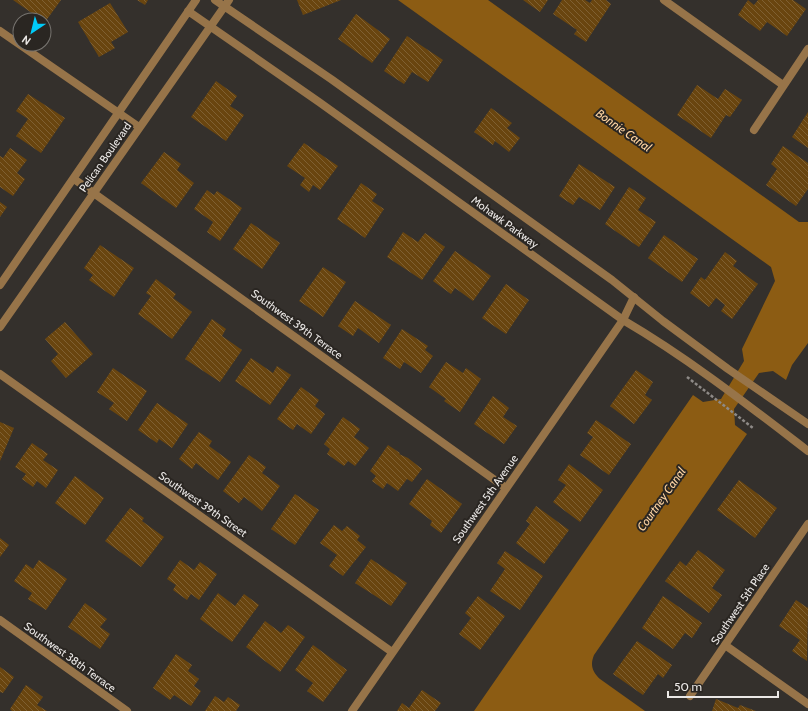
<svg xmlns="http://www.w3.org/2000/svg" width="808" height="711" viewBox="0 0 808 711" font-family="Cabin,sans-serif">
  <defs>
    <pattern id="building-back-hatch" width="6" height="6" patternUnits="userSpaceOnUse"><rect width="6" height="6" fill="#69450f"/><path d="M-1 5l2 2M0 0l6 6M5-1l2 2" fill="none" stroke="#7f6032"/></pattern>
  </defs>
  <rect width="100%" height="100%" fill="#34302c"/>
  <path fill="#8c5c13" d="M398 0H488L799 222H808V343L792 365 786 380 773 371 759 373 734 409 735 425 747 434 594 655C590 665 592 671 600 679L645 711H474L693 395 703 402 721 399 744 361 742 349 775 281 771 267Z"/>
  <path fill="url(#building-back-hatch)" d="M13 0H61L45 22 44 20H42Z
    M137 0H148L145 5Z
    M297 0H341L303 15Z
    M523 0H548L540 12Z
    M562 0H585L590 3 592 0H606L611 4 586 42 574 34 577 30 553 14Z
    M748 0 754 5 758 0H793L806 9 787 36 767 22 760 31 738 15Z
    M110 3 128 32 111 42 115 48 99 57 78 22Z
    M356 14 390 39 372 63 338 39Z
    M407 36 443 60 428 82 412 72 404 84 384 71Z
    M216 81 237 96 230 106 244 115 226 141 191 117Z
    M697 85 718 99 725 89 742 100 730 117 726 115 711 138 677 115Z
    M28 94 65 118 41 153 16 136 28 119 16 111Z
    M491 108 512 123 507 128 520 138 509 152 495 141 493 145 474 132Z
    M808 112V148L792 137Z
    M304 143 338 166 320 190 313 185 309 192 300 185 305 178 287 166Z
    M783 146 808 163V189L796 206 766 185 777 169 771 164Z
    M10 148 27 160 17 173 25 179 13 196 0 187V156L3 158Z
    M164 152 181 164 177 170 194 183 176 208 141 183Z
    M579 164 615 187 600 210 579 197 573 205 559 196Z
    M361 183 377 194 372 201 384 209 365 238 337 219Z
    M629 187 646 198 638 210 656 222 639 247 605 224Z
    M207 190 214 195 217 191 242 208 220 241 207 232 213 222 194 209Z
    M0 202 7 207 0 217Z
    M251 223 280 243 262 269 233 249Z
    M403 232 418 242 425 233 445 247 422 280 387 257Z
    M664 235 698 259 682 282 648 258Z
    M100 245 134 268 114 297 89 280 93 275 84 268Z
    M455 251 491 276 473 301 455 288 451 294 433 281Z
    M725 252 737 261 733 266 758 284 732 319 721 311 725 305 716 298 709 307 690 293 701 277 705 280Z
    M323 267 346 282 323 317 299 301Z
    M156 279 176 294 173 298 192 312 172 339 138 314 151 296 146 293Z
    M506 284 529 300 506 334 482 318Z
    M355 301 391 325 379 343 358 328 353 336 338 326Z
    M212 319 226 329 222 336 242 350 220 382 185 359Z
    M65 322 93 354 66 378 51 361 58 354 45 339Z
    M402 329 428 346 425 350 433 356 421 373 404 362 400 369 383 358Z
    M251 358 273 373 277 366 291 375 270 405 235 381Z
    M446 362 463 373 466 368 481 379 460 412 444 401 446 399 429 387Z
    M113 368 147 391 127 421 109 409 114 403 97 392Z
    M636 370 653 382 645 395 652 400 634 424 610 406Z
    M301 387 319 400 315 406 325 414 311 434 297 424 293 430 277 419Z
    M493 396 509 408 503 417 517 426 504 444 474 424Z
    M157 403 188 424 172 448 159 439 157 443 138 430Z
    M343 417 360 429 354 437 369 448 355 466 348 461 344 466 327 454 330 449 324 444Z
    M596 420 631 444 609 475 580 455 593 437 587 433Z
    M0 422 14 428 0 461Z
    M199 432 212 441 209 446 231 462 218 480 196 463 192 469 179 459Z
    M32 443 48 454 43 460 58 470 46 488 37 481 33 487 22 479 26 474 15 467Z
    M388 445 400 453 399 454 408 458 422 469 412 482 407 479 398 491 387 483 383 489 372 481 376 476 370 471Z
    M249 455 266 467 262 473 280 486 262 511 244 497 239 503 223 491Z
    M569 464 603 490 580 522 553 502 566 485 558 480Z
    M75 476 104 498 85 525 55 503Z
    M427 479 462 504 441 533 430 525 432 521 409 504Z
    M739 480 777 508 755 538 717 510Z
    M295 494 319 510 295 545 271 529Z
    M536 506 569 530 544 564 516 543 530 524 526 521Z
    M130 508 144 518 142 521 164 537 141 567 105 541Z
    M334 525 342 531 347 526 360 536 357 540 366 547 343 576 329 566 337 555 320 543Z
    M0 538 9 545 0 557Z
    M698 550 725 570 712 588 722 595 709 613 665 581 680 561 686 566Z
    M505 551 543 576 520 610 490 591 505 569 497 563Z
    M371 559 407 583 391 606 355 583Z
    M39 560 67 579 46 610 28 599 32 593 14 581 26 564 33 569Z
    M180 560 194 570 200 562 217 574 199 600 191 594 187 600 173 590 176 585 167 579Z
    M218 593 235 606 244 594 259 605 232 642 200 619Z
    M478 596 505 616 480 650 459 634 471 618 465 613Z
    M663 596 702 623 692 638 685 633 673 649 642 628Z
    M796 600 808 608 807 661 792 651 800 640 779 626Z
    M85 603 107 619 100 627 110 634 100 649 68 627Z
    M265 621 281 633 288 625 305 637 280 672 246 647Z
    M637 641 672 665 663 678 658 674 643 695 613 674Z
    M313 645 347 670 323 702 307 691 313 683 295 670Z
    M176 654 192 665 188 671 199 679 194 686 201 691 191 706 174 695 170 700 153 688Z
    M0 667 14 677 3 693 0 692Z
    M26 685 43 697 37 705 47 711H12L10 709Z
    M422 690 441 703 435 711H397L402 703 409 708Z
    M215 696 224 702 228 697 240 705 236 711H205Z
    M716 699 738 708 740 705 756 711H712Z"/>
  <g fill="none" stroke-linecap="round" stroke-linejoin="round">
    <path stroke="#8e8a87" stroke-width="2.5" stroke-dasharray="3 2" stroke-linecap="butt" d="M687 377 753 428"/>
    <path stroke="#977449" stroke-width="8" d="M664 0 783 85
      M0 31 139 127
      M754 130 808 49
      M74 179 506 488
      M0 374 392 652
      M0 620 127 711
      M725 645 808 704
      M690 696 808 524
      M352 711 623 320 634 297"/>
    <path stroke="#977449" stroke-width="8" d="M215 0 331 79 612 280 663 321 728 369 808 424
      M188 11 319 102 623 320C688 358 748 405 808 451
      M0 285 196 0
      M0 327 229 0"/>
  </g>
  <g text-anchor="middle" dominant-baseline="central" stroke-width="4" stroke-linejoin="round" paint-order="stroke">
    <g font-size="11" fill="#ebe8e6" stroke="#2a2622">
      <text transform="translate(105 157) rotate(-55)">Pelican Boulevard</text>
      <text transform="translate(505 222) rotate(36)">Mohawk Parkway</text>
      <text transform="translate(297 324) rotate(36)">Southwest 39th Terrace</text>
      <text transform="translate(485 499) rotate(-55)">Southwest 5th Avenue</text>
      <text transform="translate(203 504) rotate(35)">Southwest 39th Street</text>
      <text transform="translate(740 604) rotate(-56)">Southwest 5th Place</text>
      <text transform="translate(70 657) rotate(36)">Southwest 38th Terrace</text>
    </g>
    <g font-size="12" font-style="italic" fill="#fed4a2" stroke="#2a2622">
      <text transform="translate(624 130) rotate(35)">Bonnie Canal</text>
      <text transform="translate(661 499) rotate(-55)">Courtney Canal</text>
    </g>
  </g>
  <g transform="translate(32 32) rotate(215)"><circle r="19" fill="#2a2622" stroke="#777470"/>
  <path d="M0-3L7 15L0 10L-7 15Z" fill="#00cbf8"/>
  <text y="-6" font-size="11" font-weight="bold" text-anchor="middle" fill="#ebe8e6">N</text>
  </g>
  <path d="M668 691v6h110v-6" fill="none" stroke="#ebe8e6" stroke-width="2"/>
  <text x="674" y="691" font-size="12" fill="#ebe8e6" stroke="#2a2622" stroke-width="3" paint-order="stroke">50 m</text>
</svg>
